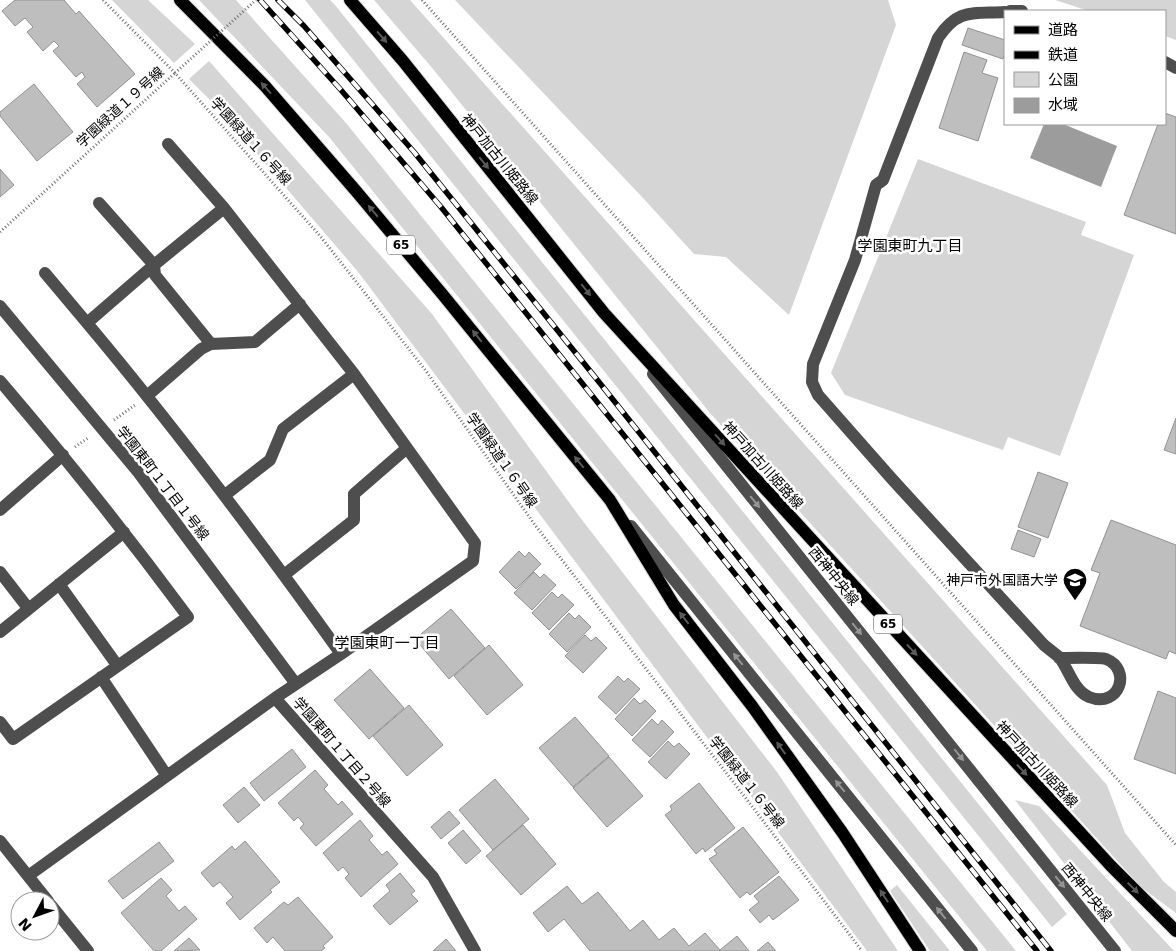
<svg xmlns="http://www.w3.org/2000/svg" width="1176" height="951" viewBox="0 0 1176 951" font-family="'DejaVu Sans','Noto Sans JP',sans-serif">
  <rect width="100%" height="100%" fill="#fff"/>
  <path fill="#d5d5d5" d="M112 0H148L195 44 174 63Z
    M199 0H236L346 123 1016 951H987L329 137Z
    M305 0H330L335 5 1067 914 1052 927Z
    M374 0H410L1107 785 1125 833 1164 882 1176 892V913L1141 887 710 413 433 69Z
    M455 0H888L896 25 789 315 726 257 694 254 643 198Z
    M1055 0H1176V40L1165 36V11H1089Z
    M209 61 432 314 579 516 777 772 898 951H867L359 273 216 106 189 79Z
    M918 159 1086 222 1081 235 1134 255 1060 456 1008 437 1003 450 845 395 831 373Z
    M1015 800 1039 806 1174 951H1132Z
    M897 885 950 951H930L890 891Z"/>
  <path fill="#9c9c9c" d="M1044 124H1063L1117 146 1101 187 1030 158Z"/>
  <path fill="#bebebe" stroke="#929292" d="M15 0H64L76 14 79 11 135 74 97 107 77 84 85 77 82 72 76 77 53 51 59 46 54 41 43 51 27 32 33 27 25 18 15 26 2 11Z
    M968 28 1005 40V53L1003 59 962 45Z
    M964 52 987 60 982 73 998 78 978 141 939 128Z
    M34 84 73 132 37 161 0 116V112Z
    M1165 113 1176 117V234L1124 215 1158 124H1165Z
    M0 169 14 185 0 197Z
    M1176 418V454L1164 450Z
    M1038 472 1068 483 1048 538 1018 527Z
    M1111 520 1176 545V654L1169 651 1166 659 1080 626 1100 573 1091 570Z
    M1018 530 1041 539 1034 557 1011 549Z
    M519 551 525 557 529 552 541 564 516 589 499 572Z
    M534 572 540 578 544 574 556 585 532 610 514 593Z
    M552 592 558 598 562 594 574 605 549 630 532 613Z
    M451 609 485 648 449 679 415 639Z
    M569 613 575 619 579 615 591 627 567 652 549 634Z
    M585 635 591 641 596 637 607 648 583 673 565 656Z
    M489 645 523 685 487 715 454 676Z
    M370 669 404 708 369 739 334 700Z
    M618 676 624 682 628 678 640 689 616 714 598 697Z
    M1158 691 1176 698V774L1134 759Z
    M634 698 640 704 645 700 656 711 632 736 615 719Z
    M409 705 443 745 407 776 373 736Z
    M575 717 609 756 573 787 539 748Z
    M652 719 658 725 662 720 674 732 650 757 632 740Z
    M668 741 674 747 679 743 690 754 666 779 648 762Z
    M292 749 306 767 264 801 250 783Z
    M609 757 643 796 607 827 573 788Z
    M315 770 328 785 324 789 338 805 342 801 353 814 316 846 300 828 304 824 298 817 294 821 278 803Z
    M495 779 529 819 493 850 459 810Z
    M699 783 735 828 705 852 703 848 696 854 665 815 672 810 670 806Z
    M244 787 260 805 238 823 223 805Z
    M449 811 460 823 441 839 431 827Z
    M360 820 373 836 369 840 382 855 387 851 398 864 361 897 345 878 349 874 343 867 338 871 323 853Z
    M523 825 556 864 521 895 486 856Z
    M743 827 779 872 750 895 747 892 740 898 709 859 717 854 714 850Z
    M463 830 481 851 466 864 448 843Z
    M245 841 280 882 270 890 272 892 240 920 226 903 233 897 220 882 213 887 201 873 232 846 235 850Z
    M159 842 174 861 123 899 108 881Z
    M400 873 415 891 411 894 418 901 390 925 373 906 390 891 386 885Z
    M779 876 799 900 773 920 769 915 760 923 749 910 759 902 754 896Z
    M161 878 172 890 166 896 179 911 185 906 197 919 161 951H154L121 913Z
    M567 886 582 904 598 892 630 931 643 920 659 940 674 928 689 946 705 933 720 950 737 936 749 951H590L564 919 548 932 533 913Z
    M298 897 333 937 323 946 325 948 321 951H285L273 937 267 943 254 928 284 902 288 905Z
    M189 938 200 950 174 951Z
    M446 939 456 951H433Z
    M768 942 776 951H757Z"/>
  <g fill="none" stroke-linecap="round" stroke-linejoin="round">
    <defs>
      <path id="major" d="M180 0 265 86 356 191 443 295 610 500 674 605 752 706 842 832 920 951
        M350 0 403 61 604 313 1111 866 1176 931"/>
    </defs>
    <use href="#major" stroke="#dbdbdb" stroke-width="14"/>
    <path stroke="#707070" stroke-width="3" stroke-dasharray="1 2.5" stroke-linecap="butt" d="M103 0 175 73 321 237 426 371 535 525 751 805 862 951
      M422 0 1176 845
      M0 232 175 73
      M114 420 135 405
      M75 447 88 438"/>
    <path stroke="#4e4e4e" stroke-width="12" d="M1010 11H1022
      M1005 12C972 14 958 8 938 38L883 180 876 185 855 260 813 364 812 382 818 395 892 479 1044 645C1049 649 1054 653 1059 657 1069 669 1073 690 1089 697 1120 709 1132 669 1106 659 1100 657 1067 658 1059 658
      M1165 62 1176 68
      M168 144 224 208 354 374 475 543 473 561 341 654 275 698
      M99 203 154 265 155 275 211 344
      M224 208 154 265 87 323C177 430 260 541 341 654
      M45 273 87 323
      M0 306 138 472 296 684
      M653 374 1115 951
      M0 381C66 458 128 536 188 617L13 739 0 722
      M148 395 201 349 211 344 255 342 300 304
      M225 495 270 460 283 429 354 374
      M0 510 63 455
      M631 526 972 951
      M0 572 28 608
      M284 575 354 520V494L407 448
      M59 584 117 665
      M0 632 124 532
      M101 677 167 776
      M0 841 48 901
      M28 876 275 698 433 877 475 951
      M50 904 88 951"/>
    <use href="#major" stroke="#000" stroke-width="12"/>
    <defs>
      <path id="rail" d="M260 0 341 90 441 207 1037 951
        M278 0 304 26 414 152 599 382 1051 951"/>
    </defs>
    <use href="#rail" stroke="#000" stroke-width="5.5"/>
    <use href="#rail" stroke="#fff" stroke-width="4" stroke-dasharray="11" stroke-linecap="butt"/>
    <path stroke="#707070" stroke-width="3" stroke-dasharray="1 2.5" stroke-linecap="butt" d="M175 73 256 0"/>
  </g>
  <defs><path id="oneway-solid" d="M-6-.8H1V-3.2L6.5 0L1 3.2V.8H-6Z" transform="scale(1.25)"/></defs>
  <g fill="#595959">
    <use href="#oneway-solid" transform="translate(382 37) rotate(49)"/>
    <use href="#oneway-solid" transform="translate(266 88) rotate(-132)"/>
    <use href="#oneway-solid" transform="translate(484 163) rotate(51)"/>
    <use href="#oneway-solid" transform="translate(373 211) rotate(-130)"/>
    <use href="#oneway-solid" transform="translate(586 290) rotate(51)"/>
    <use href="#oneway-solid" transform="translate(477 336) rotate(-129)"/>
    <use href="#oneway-solid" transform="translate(720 440) rotate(48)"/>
    <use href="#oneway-solid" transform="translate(579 462) rotate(-129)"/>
    <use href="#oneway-solid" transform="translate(684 618) rotate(-128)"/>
    <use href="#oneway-solid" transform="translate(912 650) rotate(47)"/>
    <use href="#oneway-solid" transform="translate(781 748) rotate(-126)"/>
    <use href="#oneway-solid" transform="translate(1022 770) rotate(47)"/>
    <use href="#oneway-solid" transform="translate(1133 888) rotate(44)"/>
    <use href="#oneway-solid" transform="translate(884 896) rotate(-123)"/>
  </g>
  <g fill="#959595">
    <use href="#oneway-solid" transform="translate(755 502) rotate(51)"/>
    <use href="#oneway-solid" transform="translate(857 629) rotate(51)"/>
    <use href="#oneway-solid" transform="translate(738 659) rotate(-129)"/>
    <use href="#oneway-solid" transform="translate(959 755) rotate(51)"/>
    <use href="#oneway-solid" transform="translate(840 786) rotate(-129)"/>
    <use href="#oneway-solid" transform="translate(1060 882) rotate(51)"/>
    <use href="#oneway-solid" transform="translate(941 913) rotate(-129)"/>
  </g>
  <defs>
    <symbol id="university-pin" viewBox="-11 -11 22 30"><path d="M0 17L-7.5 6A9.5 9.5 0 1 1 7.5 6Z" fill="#000" stroke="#fff"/><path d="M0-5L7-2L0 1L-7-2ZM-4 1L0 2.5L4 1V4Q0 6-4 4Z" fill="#fff"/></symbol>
  </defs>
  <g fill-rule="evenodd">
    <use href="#university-pin" x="1061" y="566" width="28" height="38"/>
  </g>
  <g text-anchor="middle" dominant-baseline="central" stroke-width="5" stroke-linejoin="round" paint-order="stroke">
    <g fill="#fff" stroke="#4c4c4c" stroke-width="1">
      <rect x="387" y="235.5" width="28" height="19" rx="4"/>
      <rect x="874" y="614.5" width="28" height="19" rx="4"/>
    </g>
    <g font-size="12" font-weight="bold" fill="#000">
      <text x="401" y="245">65</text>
      <text x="888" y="624">65</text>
    </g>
    <g font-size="14" fill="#000" stroke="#fff">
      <text transform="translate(120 107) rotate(-42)">学園緑道１９号線</text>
      <text transform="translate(251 141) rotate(48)">学園緑道１６号線</text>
      <text transform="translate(500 159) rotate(51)">神戸加古川姫路線</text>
      <text transform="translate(502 460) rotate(55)">学園緑道１６号線</text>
      <text transform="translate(763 465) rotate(48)">神戸加古川姫路線</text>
      <text transform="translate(163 483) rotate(52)">学園東町１丁目１号線</text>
      <text transform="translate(834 576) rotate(51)">西神中央線</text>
      <text transform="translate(342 752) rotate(49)">学園東町１丁目２号線</text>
      <text transform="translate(1037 764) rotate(47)">神戸加古川姫路線</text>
      <text transform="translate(747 782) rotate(52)">学園緑道１６号線</text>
      <text transform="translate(1087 892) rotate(51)">西神中央線</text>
    </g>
    <g font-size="14" fill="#000" stroke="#fff" text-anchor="end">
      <text x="1058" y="580">神戸市外国語大学</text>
    </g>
    <g font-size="15" fill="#000" stroke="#fff">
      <text x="910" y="246">学園東町九丁目</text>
      <text x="387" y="643">学園東町一丁目</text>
    </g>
  </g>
  <rect x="1004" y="10" width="162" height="115" fill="#ffffff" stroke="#999999"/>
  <rect x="1014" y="26" width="25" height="8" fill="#000000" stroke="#999999"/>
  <text x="1048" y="35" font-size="15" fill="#000000">道路</text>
  <rect x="1014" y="51" width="25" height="8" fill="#000000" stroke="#999999"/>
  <text x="1048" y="60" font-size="15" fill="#000000">鉄道</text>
  <rect x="1014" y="72" width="25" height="15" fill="#d5d5d5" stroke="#999999"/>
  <text x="1048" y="85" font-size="15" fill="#000000">公園</text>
  <rect x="1014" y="98" width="25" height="15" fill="#9c9c9c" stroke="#999999"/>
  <text x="1048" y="110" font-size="15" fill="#000000">水域</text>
  <g transform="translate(35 916) rotate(229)"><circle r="24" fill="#ffffff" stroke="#999999"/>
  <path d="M0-4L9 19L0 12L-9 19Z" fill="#000000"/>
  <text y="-8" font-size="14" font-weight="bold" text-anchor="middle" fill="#000000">N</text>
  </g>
</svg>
